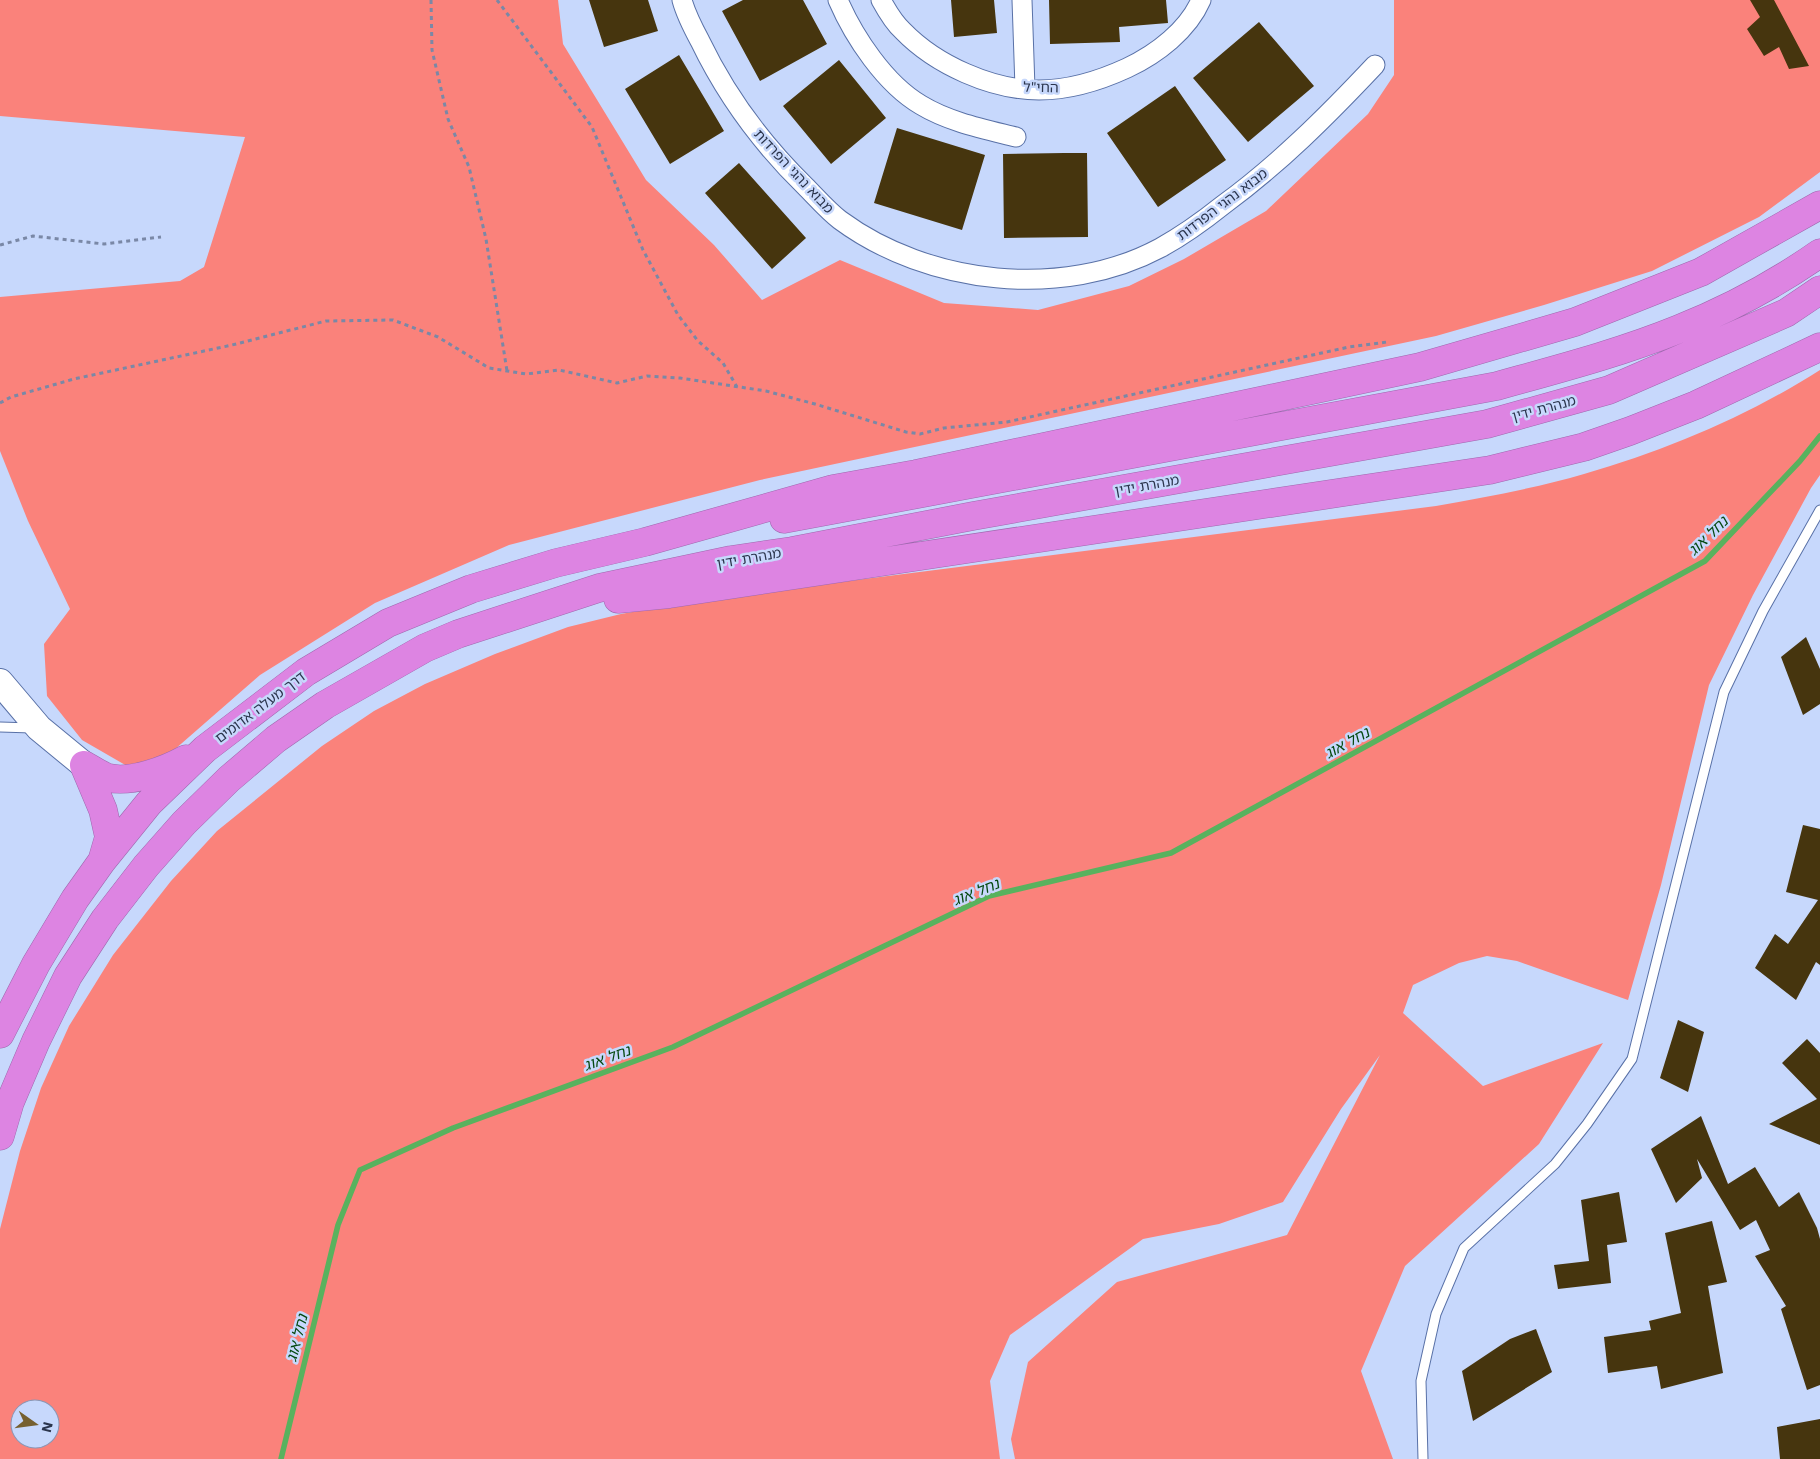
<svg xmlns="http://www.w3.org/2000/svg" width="1820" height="1459" viewBox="0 0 1820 1459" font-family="'Work Sans','Noto Sans Hebrew',sans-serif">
  <rect width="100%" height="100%" fill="#c7d8fc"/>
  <path fill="#fa827b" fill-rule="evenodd" d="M0 0H558L563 44 646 180 714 245 762 300 840 260 944 303 1038 310 1129 286 1184 259 1266 211 1368 114 1394 75V0H1820V172L1759 217 1652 271 1544 305 1436 336 760 480 509 545 375 603 260 675 158 764 127 766 82 740 47 696 44 644 70 609 28 521 0 451V297L180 281 204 267 245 137 0 116Z
    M1820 370V475L1811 488 1753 595 1709 685 1661 885 1628 1000 1517 961 1487 956 1459 963 1413 985 1403 1013 1483 1086 1603 1043 1539 1144 1405 1266 1361 1371 1393 1459H1015L1011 1439 1028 1362 1117 1282 1287 1235 1380 1055 1341 1109 1283 1202 1219 1224 1143 1239 1010 1335 990 1381 1000 1459H0V1229L20 1151 41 1088 69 1026 113 955 171 881 217 831 322 746 374 711 425 684 495 654 568 627 621 614 700 600 1436 506C1486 497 1536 488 1584 474 1667 450 1748 416 1820 370ZM20 1409H50V1439H20Z"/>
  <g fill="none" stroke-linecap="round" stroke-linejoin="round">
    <path stroke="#58b25e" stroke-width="5.5" d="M281 1459 338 1225 360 1170 453 1128 673 1047 989 896 1171 853 1705 561 1800 461 1820 436"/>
  </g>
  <path fill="#46350e" d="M589 0H648L658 31 604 47Z
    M743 0H803L827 44 760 81 722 11Z
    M951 0H994L997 33 954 37Z
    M1049 0H1166L1168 23 1119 27 1120 42 1050 44Z
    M1750 0H1774L1809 66 1789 69 1779 47 1764 56 1747 29 1760 17Z
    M1259 22 1314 86 1248 142 1193 78Z
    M679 55 724 131 670 164 625 89Z
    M839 60 886 118 831 164 783 106Z
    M1175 86 1226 160 1158 207 1107 133Z
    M897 128 985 155 962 230 874 203Z
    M1064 153H1087L1088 237 1004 238 1003 154Z
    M739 163 806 238 772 269 705 193Z
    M1806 637 1820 669V704L1803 715 1781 657Z
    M1803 825 1820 829V965L1816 962 1796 1000 1755 968 1775 934 1788 944 1818 900 1786 892Z
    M1678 1020 1704 1032 1688 1092 1660 1078Z
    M1807 1039 1820 1053V1145L1769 1124 1817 1099 1782 1063Z
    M1701 1116 1728 1184 1755 1167 1779 1207 1799 1192 1817 1228 1820 1239V1385L1807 1390 1781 1309 1786 1306 1755 1256 1770 1250 1756 1220 1740 1230 1697 1159 1702 1178 1676 1203 1651 1149Z
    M1619 1192 1627 1242 1607 1245 1611 1283 1558 1289 1554 1265 1589 1261 1581 1200Z
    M1712 1221 1727 1282 1708 1286 1723 1373 1661 1389 1657 1366 1608 1373 1604 1337 1651 1330 1649 1321 1681 1313 1665 1233Z
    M1536 1329 1552 1372 1473 1421 1462 1371 1510 1339Z
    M1820 1419V1459H1780L1777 1427Z"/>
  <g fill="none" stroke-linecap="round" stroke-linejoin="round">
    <defs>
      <path id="lane" d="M0 727 32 728
        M1423 1459 1421 1381 1436 1314 1464 1248 1555 1164 1587 1124 1632 1059 1724 692 1763 611 1820 510"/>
      <path id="street" d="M682 0C686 15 693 28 700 41 726 95 762 144 805 186 816 197 828 211 840 220 928 285 1063 300 1160 248 1182 236 1203 221 1223 205 1279 164 1327 116 1375 65
        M838 0C854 37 885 84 921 105 949 122 984 129 1016 137
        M881 0C887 11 894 23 903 31 936 65 992 90 1039 90 1069 90 1101 80 1127 68 1157 54 1188 30 1201 0
        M1022 0 1025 88"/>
      <path id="secondary" d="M0 682 39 728 84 765"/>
      <path id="highway" d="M784 519 1497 386C1558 369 1620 353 1679 329 1729 309 1776 284 1820 253
        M618 599 669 594 1490 470 1584 447 1630 431 1696 405 1820 347
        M84 765C92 769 101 776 109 778 132 783 166 770 186 759
        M84 765 103 810 109 837 102 861
        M0 1034 36 964 75 899 102 861 149 803 205 749 306 672 388 623 471 589 556 563 645 542 833 489 916 474 1420 367 1575 322 1701 272 1820 205
        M0 1136 10 1102 36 1041 68 976 105 919 146 866 184 823 229 779 276 739 325 705 425 648 458 634 599 588 731 560 792 551 973 516 1487 424 1609 390 1786 313 1820 290"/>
    </defs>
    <use href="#lane" stroke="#5971a7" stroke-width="11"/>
    <use href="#street" stroke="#5971a7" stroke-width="21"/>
    <use href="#secondary" stroke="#5971a7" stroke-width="28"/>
    <use href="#highway" stroke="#9f68ae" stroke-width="29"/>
    <path stroke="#7a88a6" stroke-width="3" stroke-dasharray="4 4" stroke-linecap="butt" d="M431 0 432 50 448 119 469 167 486 239 507 371
      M497 0 592 127 643 250 678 315 698 341 723 363 737 387
      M0 245 33 236 104 244 161 237
      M0 403 11 397 74 379 232 345 326 321 393 320 438 337 489 368 526 374 559 370 617 383 647 376 680 378 766 391 815 404 906 432 920 434 944 428 1007 422 1349 347 1387 342"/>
    <use href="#lane" stroke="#fff" stroke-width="9"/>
    <use href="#street" stroke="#fff" stroke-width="19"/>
    <use href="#secondary" stroke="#fff" stroke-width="26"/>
    <use href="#highway" stroke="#dd84e2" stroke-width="28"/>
  </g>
  <g text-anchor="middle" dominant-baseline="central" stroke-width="5" stroke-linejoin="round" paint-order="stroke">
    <g font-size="14" fill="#2b354d" stroke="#c7d8fc">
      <text transform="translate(1041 87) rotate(1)">החי"ל</text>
      <text transform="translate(794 171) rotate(47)">מבוא נהגי הפרדות</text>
      <text transform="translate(1222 204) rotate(-37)">מבוא נהגי הפרדות</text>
      <text transform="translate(1544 408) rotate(-15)">מנהרת ידין</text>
      <text transform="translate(1147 485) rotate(-10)">מנהרת ידין</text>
      <text transform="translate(749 558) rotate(-10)">מנהרת ידין</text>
      <text transform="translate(260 707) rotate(-37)">דרך מעלה אדומים</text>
    </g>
    <g font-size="15" font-style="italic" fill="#054911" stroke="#c7d8fc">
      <text transform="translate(1708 536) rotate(-44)">נחל אוג</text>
      <text transform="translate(1347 743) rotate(-29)">נחל אוג</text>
      <text transform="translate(976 892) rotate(-22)">נחל אוג</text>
      <text transform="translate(607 1058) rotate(-20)">נחל אוג</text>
      <text transform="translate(297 1338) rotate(-76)">נחל אוג</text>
    </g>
  </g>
  <g transform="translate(35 1424) rotate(104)"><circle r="24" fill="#c7d8fc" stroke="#8997b6"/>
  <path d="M0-4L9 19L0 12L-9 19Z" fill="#766030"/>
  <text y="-8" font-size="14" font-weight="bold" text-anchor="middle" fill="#2b354d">N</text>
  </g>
</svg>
